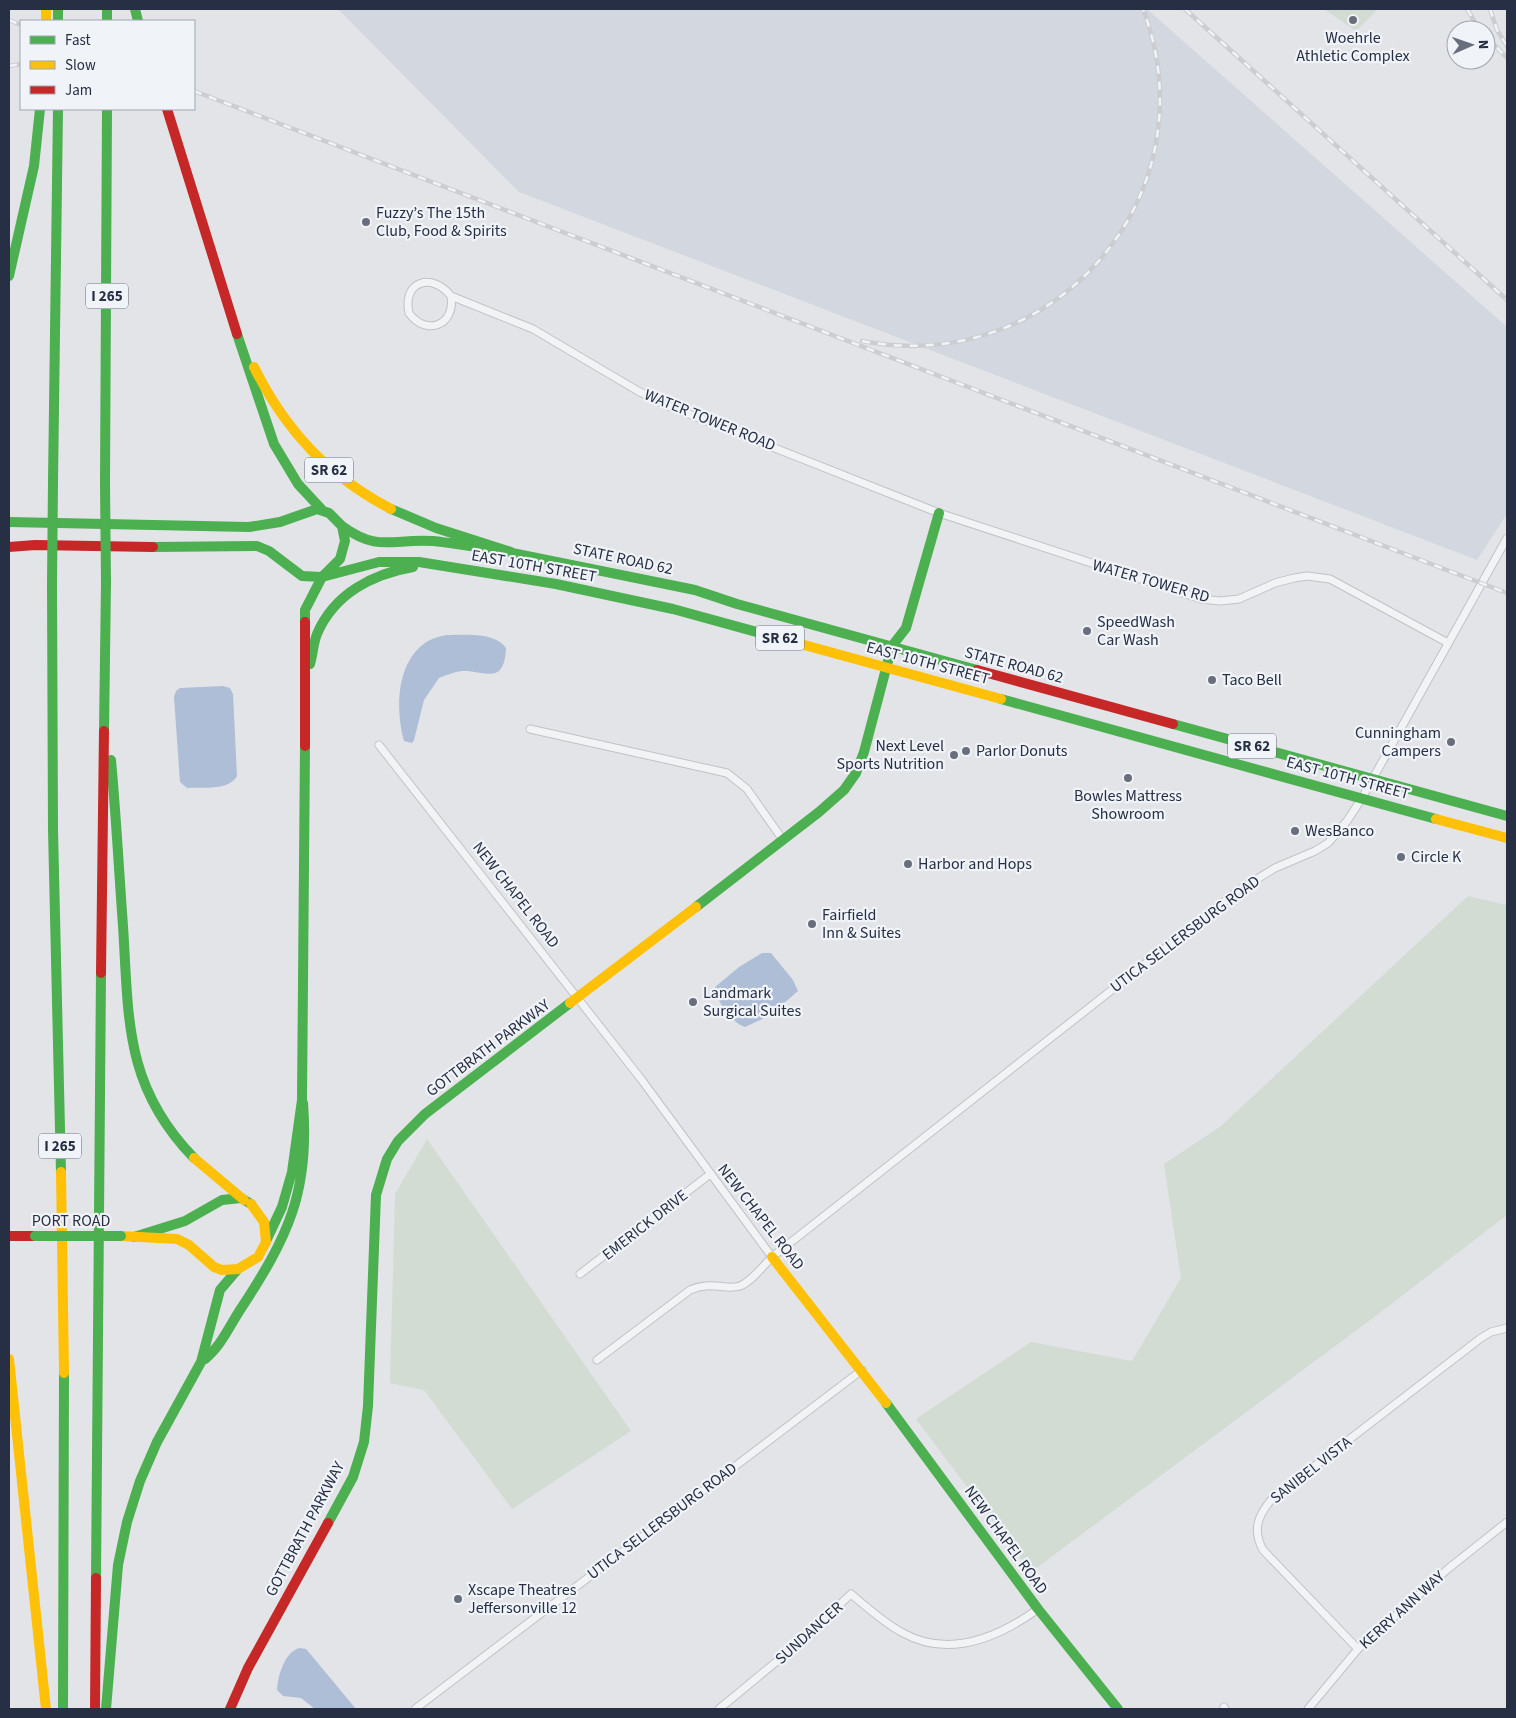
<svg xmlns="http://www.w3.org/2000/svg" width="1516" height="1718" viewBox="0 0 1516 1718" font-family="'Source Sans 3',sans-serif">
  <rect width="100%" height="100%" fill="#e3e4e8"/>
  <path fill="#d3d7df" d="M338 9H1147L1507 327V514L1477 560 519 192Z"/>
  <path fill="#d2dcd3" d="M1324 9H1378L1356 31Z
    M1468 896 1507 905V1215L1373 1318 1031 1572 916 1419 1031 1342 1132 1361 1181 1278 1164 1164 1221 1126Z
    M427 1139 631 1431 512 1509 424 1390 390 1383 395 1194Z"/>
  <path fill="#aebed6" d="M447 635C465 635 495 632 506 648 504 687 485 670 462 671 454 672 447 675 439 678L424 700 414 740 412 743 404 741C393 703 398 641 447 635Z
    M223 686 230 688 233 694 237 776C229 791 202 787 187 788L180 782 174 697 176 691 180 688Z
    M762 953H771L793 980 798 991 769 1016 745 1027C732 1023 716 1001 715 987L739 967Z
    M299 1648 306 1649 312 1656 356 1709H315L301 1698 283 1696 277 1690C278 1676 284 1653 299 1648Z"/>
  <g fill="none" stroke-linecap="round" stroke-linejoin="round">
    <defs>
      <path id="street" d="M451 296C456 325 426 337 409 313 402 281 432 272 451 296L533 329 638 391 666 405 939 513 1201 599 1220 601 1239 599 1275 583 1294 578 1307 576 1330 579 1448 643
        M530 729 727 773 747 789 783 840
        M379 745 641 1079 772 1257
        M580 1274 709 1175
        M597 1360 690 1290C712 1280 725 1291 740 1286 752 1281 763 1266 772 1257L1239 890 1275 868 1315 851 1328 843 1347 821 1362 798 1507 538
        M1358 1649 1263 1550C1252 1530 1258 1515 1272 1499L1481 1338 1491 1332 1507 1328
        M1224 1707 1225 1709
        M415 1709 862 1370
        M719 1709 793 1648 851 1594C868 1608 884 1623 903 1633 950 1659 999 1637 1038 1609
        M1308 1709 1358 1649 1449 1568 1507 1522"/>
    </defs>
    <use href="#street" stroke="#c1c2c6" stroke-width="9"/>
    <use href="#street" stroke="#f2f3f5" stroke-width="7"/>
    <path stroke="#4caf50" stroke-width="10" d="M58 9V21
      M107 9V21
      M135 9 138 21
      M9 276 34 166 40 109
      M237 334 274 444 298 484 323 511
      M53 482 58 109
      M105 483 107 109
      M391 509 436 528 511 552
      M9 522 249 527 280 522 317 509 329 513 342 526 345 541 340 559 322 577 305 610V622
      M342 526C379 553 393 538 433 541 451 543 469 546 487 548
      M153 547 257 546 269 551 302 576 322 577 379 562H419L556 584 673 609 797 643
      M503 551 695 590 737 604 977 670
      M52 584 53 830 61 1172
      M310 664C313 654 313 644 317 634 334 594 372 574 413 567
      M1001 699 1436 819
      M1173 724 1507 816
      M104 731 106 583
      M111 760C116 815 119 871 123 926 129 1019 124 1086 194 1158
      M696 907 819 812 844 790 856 773 864 752 892 646 906 628 939 513
      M134 1237 185 1221 222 1200 241 1198 251 1204
      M266 1241 282 1207 292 1172 302 1100 305 746
      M205 1359C221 1346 229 1327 240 1310 288 1237 310 1192 303 1103
      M886 1403 1038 1609 1118 1709
      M328 1523 353 1477 364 1442 368 1406 376 1195 387 1159 398 1141 425 1114 570 1003
      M96 1578 101 973
      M63 1709 64 1373
      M106 1709 118 1565 127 1522 140 1481 157 1442 201 1362 220 1290 237 1270"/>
    <path stroke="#ffc107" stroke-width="10" d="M46 9V21
      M254 367C285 430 328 476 391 509
      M797 643 1001 699
      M1436 819 1507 838
      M570 1003 696 907
      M194 1158 244 1200
      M61 1172 64 1373
      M121 1236 177 1239 189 1245 214 1267 222 1270 238 1269 258 1257 266 1242 264 1222 251 1204
      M772 1257 886 1403
      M9 1359 46 1709"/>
    <path stroke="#c62828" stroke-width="10" d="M167 109 237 334
      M9 547 35 545 153 547
      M305 622V746
      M977 670 1173 724
      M101 973 104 731
      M9 1236H35
      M95 1709 96 1578
      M230 1709 248 1668 328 1523"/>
    <defs>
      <path id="rail" d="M1185 9 1507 300
        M1467 9 1480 30
        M1490 9 1497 30 1507 46
        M9 20 21 25
        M1486 36 1507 58
        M9 66 21 64
        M194 91 1507 593
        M862 341C1055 378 1213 194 1143 9"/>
    </defs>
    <use href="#rail" stroke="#cbcdd0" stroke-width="4.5"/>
    <use href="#rail" stroke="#f0f3f8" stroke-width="2.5" stroke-dasharray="8" stroke-linecap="butt"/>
    <path stroke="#4caf50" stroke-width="10" d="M105 483 106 583
      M52 584 53 482
      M35 1236H121"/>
  </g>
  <g fill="#696e7d" stroke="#f0f3f8" stroke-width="2">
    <circle cx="1353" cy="20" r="5"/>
    <circle cx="366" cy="222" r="5"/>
    <circle cx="1087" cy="631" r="5"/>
    <circle cx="1212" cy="680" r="5"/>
    <circle cx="1451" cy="742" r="5"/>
    <circle cx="966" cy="751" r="5"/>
    <circle cx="954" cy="755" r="5"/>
    <circle cx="1128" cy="778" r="5"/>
    <circle cx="1295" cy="831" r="5"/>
    <circle cx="1401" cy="857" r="5"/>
    <circle cx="908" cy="864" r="5"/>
    <circle cx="812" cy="924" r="5"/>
    <circle cx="693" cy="1002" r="5"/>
    <circle cx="458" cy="1599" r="5"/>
  </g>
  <g text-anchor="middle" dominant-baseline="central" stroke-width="4.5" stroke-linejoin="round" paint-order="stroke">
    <g fill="#f0f3f8" stroke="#636a7a" stroke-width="1">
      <rect x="86" y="283.5" width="42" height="25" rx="4"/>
      <rect x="305" y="457.5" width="48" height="25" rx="4"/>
      <rect x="756" y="625.5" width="48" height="25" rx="4"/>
      <rect x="1228" y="733.5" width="48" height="25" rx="4"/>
      <rect x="39" y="1133.5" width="42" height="25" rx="4"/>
    </g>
    <g font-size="15" font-weight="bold" fill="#272f44">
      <text x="107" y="296">I 265</text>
      <text x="329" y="470">SR 62</text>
      <text x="780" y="638">SR 62</text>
      <text x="1252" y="746">SR 62</text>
      <text x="60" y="1146">I 265</text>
    </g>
    <g font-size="16" fill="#272f44" stroke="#f0f3f8" text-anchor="start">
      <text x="1353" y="38" text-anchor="middle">Woehrle<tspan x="1353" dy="18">Athletic Complex</tspan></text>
      <text x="376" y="213">Fuzzy’s The 15th<tspan x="376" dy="18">Club, Food &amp; Spirits</tspan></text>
      <text x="1097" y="622">SpeedWash<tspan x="1097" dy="18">Car Wash</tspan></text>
      <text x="1222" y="680">Taco Bell</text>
      <text x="1441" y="733" text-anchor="end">Cunningham<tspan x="1441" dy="18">Campers</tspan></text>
      <text x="944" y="746" text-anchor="end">Next Level<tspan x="944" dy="18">Sports Nutrition</tspan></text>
      <text x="976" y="751">Parlor Donuts</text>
      <text x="1128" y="796" text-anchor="middle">Bowles Mattress<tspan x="1128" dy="18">Showroom</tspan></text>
      <text x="1305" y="831">WesBanco</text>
      <text x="1411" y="857">Circle K</text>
      <text x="918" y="864">Harbor and Hops</text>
      <text x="822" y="915">Fairfield<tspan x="822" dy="18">Inn &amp; Suites</tspan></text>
      <text x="703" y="993">Landmark<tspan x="703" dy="18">Surgical Suites</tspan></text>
      <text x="468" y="1590">Xscape Theatres<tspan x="468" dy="18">Jeffersonville 12</tspan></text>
    </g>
    <g font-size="16" fill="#272f44" stroke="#f0f3f8">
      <text transform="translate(710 420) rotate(22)">WATER TOWER ROAD</text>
      <text transform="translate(623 559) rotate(12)">STATE ROAD 62</text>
      <text transform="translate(534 566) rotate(10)">EAST 10TH STREET</text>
      <text transform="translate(1151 581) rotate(16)">WATER TOWER RD</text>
      <text transform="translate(928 663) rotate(15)">EAST 10TH STREET</text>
      <text transform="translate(1014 665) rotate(15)">STATE ROAD 62</text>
      <text transform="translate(1348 778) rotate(15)">EAST 10TH STREET</text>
      <text transform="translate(516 895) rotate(52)">NEW CHAPEL ROAD</text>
      <text transform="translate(1185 934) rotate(-37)">UTICA SELLERSBURG ROAD</text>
      <text transform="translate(488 1048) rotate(-37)">GOTTBRATH PARKWAY</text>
      <text transform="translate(761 1217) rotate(52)">NEW CHAPEL ROAD</text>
      <text x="71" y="1221">PORT ROAD</text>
      <text transform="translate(645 1225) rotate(-38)">EMERICK DRIVE</text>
      <text transform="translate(1311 1470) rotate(-38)">SANIBEL VISTA</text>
      <text transform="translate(662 1521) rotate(-37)">UTICA SELLERSBURG ROAD</text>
      <text transform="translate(305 1529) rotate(-62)">GOTTBRATH PARKWAY</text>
      <text transform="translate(1006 1540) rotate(54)">NEW CHAPEL ROAD</text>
      <text transform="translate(1402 1610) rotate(-42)">KERRY ANN WAY</text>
      <text transform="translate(809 1633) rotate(-42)">SUNDANCER</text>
    </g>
  </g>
  <rect width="1516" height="1718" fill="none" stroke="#272f44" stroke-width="20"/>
  <rect x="20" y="20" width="175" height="90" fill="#f0f3f8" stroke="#a0a5b0"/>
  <rect x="30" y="36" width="25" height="8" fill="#4caf50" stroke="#a0a5b0"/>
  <text x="65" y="45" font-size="15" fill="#272f44">Fast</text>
  <rect x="30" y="61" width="25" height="8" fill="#ffc107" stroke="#a0a5b0"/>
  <text x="65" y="70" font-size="15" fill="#272f44">Slow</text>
  <rect x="30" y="86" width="25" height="8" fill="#c62828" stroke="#a0a5b0"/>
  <text x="65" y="95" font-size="15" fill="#272f44">Jam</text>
  <g transform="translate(1471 45) rotate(88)"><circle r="24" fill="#f0f3f8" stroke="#a0a5b0"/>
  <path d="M0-4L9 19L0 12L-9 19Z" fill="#696e7d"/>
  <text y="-8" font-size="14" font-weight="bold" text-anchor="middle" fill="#272f44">N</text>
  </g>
</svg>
